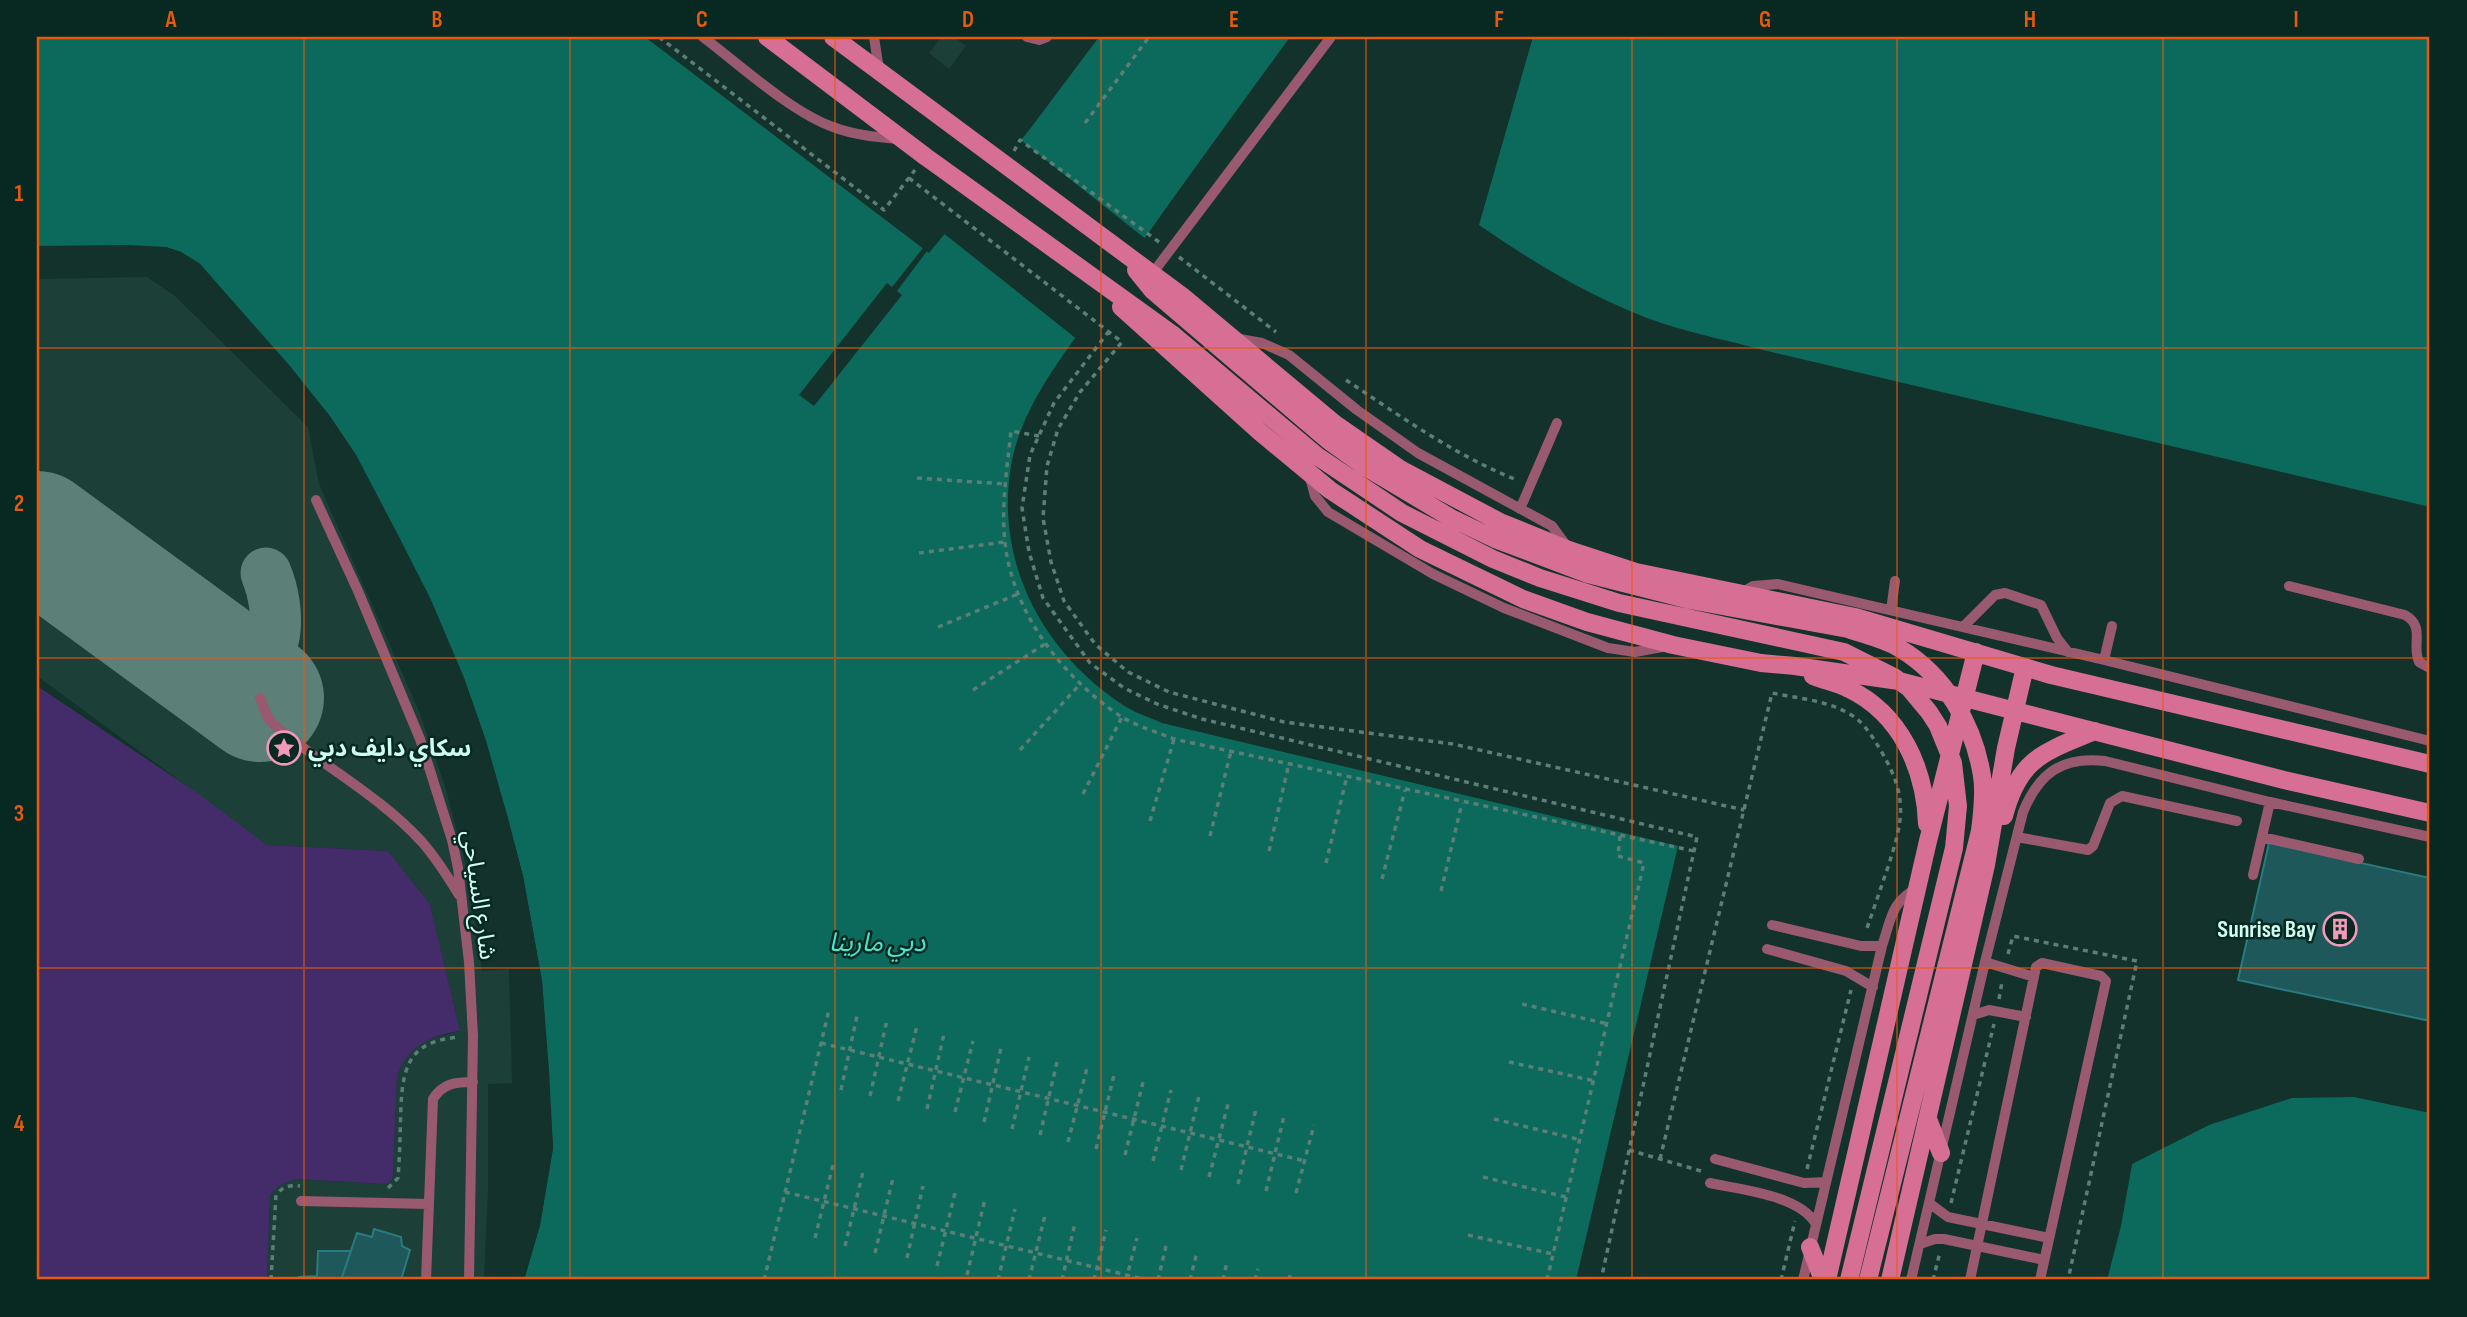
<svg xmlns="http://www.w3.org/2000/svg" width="2467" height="1317" viewBox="0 0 2467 1317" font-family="'Sofia Sans Condensed','Noto Sans Arabic',sans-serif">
  <rect width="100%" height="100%" fill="#13322c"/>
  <path fill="#1c3f38" d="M941 37H954L966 46 949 69 929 53Z
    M147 277 175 296 308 427 319 484 419 711 445 786 467 870 482 971 509 969 512 1083 488 1084V1189L484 1280H267L270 1196 274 1190 281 1183 295 1179 387 1184 392 1180 393 1175 397 1077 402 1062 411 1050 424 1040 460 1031 430 904 388 851 267 845 37 676V279Z"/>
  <path fill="#432c69" d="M37 686 196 792 267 845 388 851 430 904 460 1031C429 1035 407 1047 397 1077L393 1175 392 1180 387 1184 295 1179C284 1183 277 1185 270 1196L267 1280H37Z"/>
  <path fill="#0b6a5b" d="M37 37H645L929 253 1030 129 1099 37H1290C1225 127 1159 216 1096 308 1064 355 1024 403 1012 460 993 559 1041 651 1123 705 1135 713 1149 717 1162 723L1678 846 1576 1280H524L540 1225 553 1148 549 1070 542 981 523 876 486 741 464 678 430 598 356 455 329 415 200 264 181 252 166 247 37 246Z
    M1533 37H2430V507L1763 350C1730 341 1696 334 1664 324 1596 301 1537 265 1479 225Z
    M2354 1097 2430 1113V1280H2107L2132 1164 2209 1125 2292 1098Z"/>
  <path fill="#13322c" d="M1018 138 1147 240 1078 340 942 232Z
    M127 245 166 247 181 252 200 264 290 366 329 415 356 455 397 533 430 598 464 678 486 741 508 818 523 876 542 981 553 1148 540 1225 524 1280H521L537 1224 550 1148 538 982 519 877 505 819 483 742 461 679 427 600 353 457 326 417 287 368 197 267 180 255 165 251 37 250V246Z
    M923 248 927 251 897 291 902 295 814 406 799 395 887 283 892 287Z
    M2133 1159 2121 1226 2107 1280H2104L2129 1163Z"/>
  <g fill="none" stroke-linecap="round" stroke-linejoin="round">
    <path stroke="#5c8078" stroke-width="51" d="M153 619C172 622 195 623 213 629 240 638 270 661 242 687L233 688 220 684 187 644
      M233 675C284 671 281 609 266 573"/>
    <path stroke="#5c8078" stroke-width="128" d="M37 535 260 698"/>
  </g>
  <path fill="#1f585a" stroke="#287b7e" stroke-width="2" d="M2269 843 2430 878V1021L2238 980Z
    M374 1229 401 1237 402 1246 410 1250 401 1280H341L357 1233 372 1237Z
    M318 1251H351L341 1280H298L299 1277 317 1276Z"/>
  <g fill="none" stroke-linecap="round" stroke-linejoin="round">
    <path stroke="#5b7f77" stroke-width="3.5" stroke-dasharray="5 5" stroke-linecap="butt" d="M659 37 884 210 915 170
      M1085 123 1149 37
      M1014 151 1020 140 1159 242
      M909 178 1122 342 1080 392 1058 429 1047 466 1043 518 1051 562 1064 601 1095 644 1128 672 1169 692 1284 722 1453 744 1744 810
      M1179 257 1276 332
      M1109 331 1054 403 1030 455 1022 508 1029 552 1043 598 1090 663 1124 688 1157 704 1202 719 1697 837 1601 1280
      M1346 380C1400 416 1456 456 1517 480
      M1039 436 1011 431C1007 468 1001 506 1005 543 1013 614 1063 677 1120 716 1136 726 1157 732 1174 739L1694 851
      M917 478 1005 484
      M919 553 1005 542
      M938 627 1018 594
      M973 690 1045 644
      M1020 750 1080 684
      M1083 794 1122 717
      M1150 821 1174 739
      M1210 836 1231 751
      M1269 851 1289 763
      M1326 863 1347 776
      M1382 879 1405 790
      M1441 891 1462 803
      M2008 954 2013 936 2137 961 2068 1280
      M1999 999 2002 982
      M1522 1004 1608 1024
      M821 1043 1305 1161
      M1509 1062 1595 1081
      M841 1090 857 1016
      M870 1096 887 1020
      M898 1101 917 1026
      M927 1109 944 1034
      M955 1112 973 1041
      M1494 1119 1581 1140
      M984 1122 1001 1048
      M1012 1129 1029 1057
      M1040 1135 1057 1062
      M1068 1142 1087 1068
      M1096 1149 1114 1075
      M1629 1150 1701 1171
      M1125 1155 1143 1082
      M1660 1159 1772 693C1796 698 1824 700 1846 712 1863 720 1872 736 1881 751 1909 798 1903 821 1887 870 1880 890 1873 911 1866 931
      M1153 1161 1171 1090
      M1807 1169 1851 990
      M1181 1170 1199 1096
      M1209 1177 1228 1104
      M1483 1177 1566 1197
      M1238 1184 1256 1109
      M388 1188 398 1178C400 1154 400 1130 401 1106 403 1061 413 1041 460 1037
      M1266 1191 1284 1116
      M785 1192 1147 1280
      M1296 1193 1314 1125
      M1951 1203 1994 1024
      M1468 1235 1553 1254
      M815 1238 833 1165
      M845 1246 863 1172
      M875 1253 893 1178
      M907 1258 923 1186
      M937 1266 955 1193
      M967 1275 985 1199
      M271 1280 276 1195C283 1186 290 1185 300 1186
      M764 1280 829 1010
      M998 1280 1015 1209
      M1029 1280 1045 1215
      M1062 1280 1075 1223
      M1094 1280 1106 1230
      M1126 1280 1137 1238
      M1158 1280 1166 1246
      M1190 1280 1197 1252
      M1223 1280 1227 1262
      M1255 1280 1258 1269
      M1289 1280 1290 1275
      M1547 1280 1644 863 1618 856 1620 836
      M1781 1280 1795 1221
      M1933 1280 1940 1252"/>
    <path stroke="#99596f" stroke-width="10" d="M703 37C740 65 791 112 833 127 854 135 876 137 898 139
      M874 37 879 70
      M1027 37 1039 40 1047 37
      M1152 274 1331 37
      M1234 338 1262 343 1289 355 1357 410 1418 453 1552 526 1568 548
      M1309 474 1315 496 1328 512 1433 574 1504 608 1608 648 1635 652 1668 646
      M316 500 358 591 420 739 452 840 458 868 469 962 473 1036 469 1280
      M1520 509 1557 423
      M2289 586 2405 615C2426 627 2411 644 2419 662L2430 668
      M1740 594 1753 586 1778 584 2104 660 2430 741
      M1891 610 1895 581
      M1963 627 1995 595 2005 593 2041 605 2057 638 2068 652
      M2104 660 2112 626
      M260 698 267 716 273 724C321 765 379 795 422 842 436 858 448 877 459 895
      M2017 837 2088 850 2093 846 2110 803 2122 796 2237 821
      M2262 837 2359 859
      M2253 875 2270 802
      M1772 925 1861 946H1882
      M1767 949 1846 971 1873 987
      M1985 962 2034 977
      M1973 1015 1989 1010 2026 1017
      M1715 1159 1804 1183 1826 1182
      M1710 1183C1742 1190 1799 1195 1816 1224
      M301 1201 429 1204
      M1929 1203 1948 1217 2049 1238
      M1920 1244 1935 1239H1944L2044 1260
      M426 1280 433 1099C443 1083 456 1082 473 1082
      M1803 1280 1882 946C1891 920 1891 901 1918 888
      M1911 1280 1985 962 2023 812C2039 773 2062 756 2105 761L2270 802 2430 837
      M1970 1280 2036 967 2042 963 2101 976 2106 981 2040 1280"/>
    <path stroke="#d76f95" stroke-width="18" d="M767 37 926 157 1172 334 1317 456 1402 513 1493 559 1540 578 1619 603 1844 652 1894 677 1909 688 1929 712 1938 726 1953 763 1958 806 1954 848 1849 1280
      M833 37 1182 296 1335 424 1400 469 1500 522 1569 550 1636 572 1855 617 2051 675 2430 764
      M1136 270 1153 291 1329 441 1364 466 1451 518 1495 539 1588 574 1690 600 1848 629C1865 635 1884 639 1899 648 1945 675 1974 725 1982 776 1985 794 1982 813 1980 831L1868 1280
      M1121 307 1260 432 1330 490 1420 549 1523 599 1587 622 1673 645 1761 663 1795 666 1899 681 2284 780 2430 813
      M1813 676C1825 681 1838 683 1849 689 1901 714 1925 769 1927 824
      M2004 816C2019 758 2044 752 2095 731
      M1928 1119 1941 1153
      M1810 1247 1823 1280
      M1827 1280 1928 841 1976 652
      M1890 1280 1986 865 2006 748 2025 667"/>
  </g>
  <path fill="none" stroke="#e8590c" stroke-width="2" stroke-opacity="0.55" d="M304 37V1280M570 37V1280M835 37V1280M1101 37V1280M1366 37V1280M1632 37V1280M1897 37V1280M2163 37V1280M37 348H2430M37 658H2430M37 968H2430"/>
  <defs>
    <symbol id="sight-ring" viewBox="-11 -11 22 22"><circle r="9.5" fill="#082822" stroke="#f09ab7" stroke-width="1.5"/><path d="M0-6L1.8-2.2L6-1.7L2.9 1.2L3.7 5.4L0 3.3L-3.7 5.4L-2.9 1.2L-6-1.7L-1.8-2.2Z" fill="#f09ab7"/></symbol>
    <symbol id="building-ring" viewBox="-11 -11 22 22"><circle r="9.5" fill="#082822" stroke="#f09ab7" stroke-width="1.5"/><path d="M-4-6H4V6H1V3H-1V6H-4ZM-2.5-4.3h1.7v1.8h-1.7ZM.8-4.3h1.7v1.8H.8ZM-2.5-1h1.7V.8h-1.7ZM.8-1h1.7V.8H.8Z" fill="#f09ab7"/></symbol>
  </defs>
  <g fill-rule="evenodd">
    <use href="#sight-ring" x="265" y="729" width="38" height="38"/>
    <use href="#building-ring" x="2321" y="910" width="38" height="38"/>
  </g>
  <g text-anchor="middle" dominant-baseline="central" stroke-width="5" stroke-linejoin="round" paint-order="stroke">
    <g font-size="24" font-weight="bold" fill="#cefcf0" stroke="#082822" text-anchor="start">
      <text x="308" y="748">سكاي دايف دبي</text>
      <text x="2316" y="929" text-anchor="end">Sunrise Bay</text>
    </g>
    <g font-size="24" fill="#cefcf0" stroke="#082822">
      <text transform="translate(479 895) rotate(82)">شارع السياحي</text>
    </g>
    <g font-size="26" font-style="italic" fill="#49e6c9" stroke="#082822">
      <text x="877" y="943">دبي مارينا</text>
    </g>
  </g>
  <rect width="2467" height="1317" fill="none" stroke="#082822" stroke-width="77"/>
  <rect x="38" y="38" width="2390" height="1240" fill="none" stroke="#e8590c" stroke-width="2.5"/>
  <g font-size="23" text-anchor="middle" font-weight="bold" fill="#e8590c">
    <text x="171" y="27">A</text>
    <text x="437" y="27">B</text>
    <text x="702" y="27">C</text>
    <text x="968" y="27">D</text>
    <text x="1234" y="27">E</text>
    <text x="1499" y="27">F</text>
    <text x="1765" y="27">G</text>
    <text x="2030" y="27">H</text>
    <text x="2296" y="27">I</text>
    <text x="19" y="201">1</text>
    <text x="19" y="511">2</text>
    <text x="19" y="821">3</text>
    <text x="19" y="1131">4</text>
  </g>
</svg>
